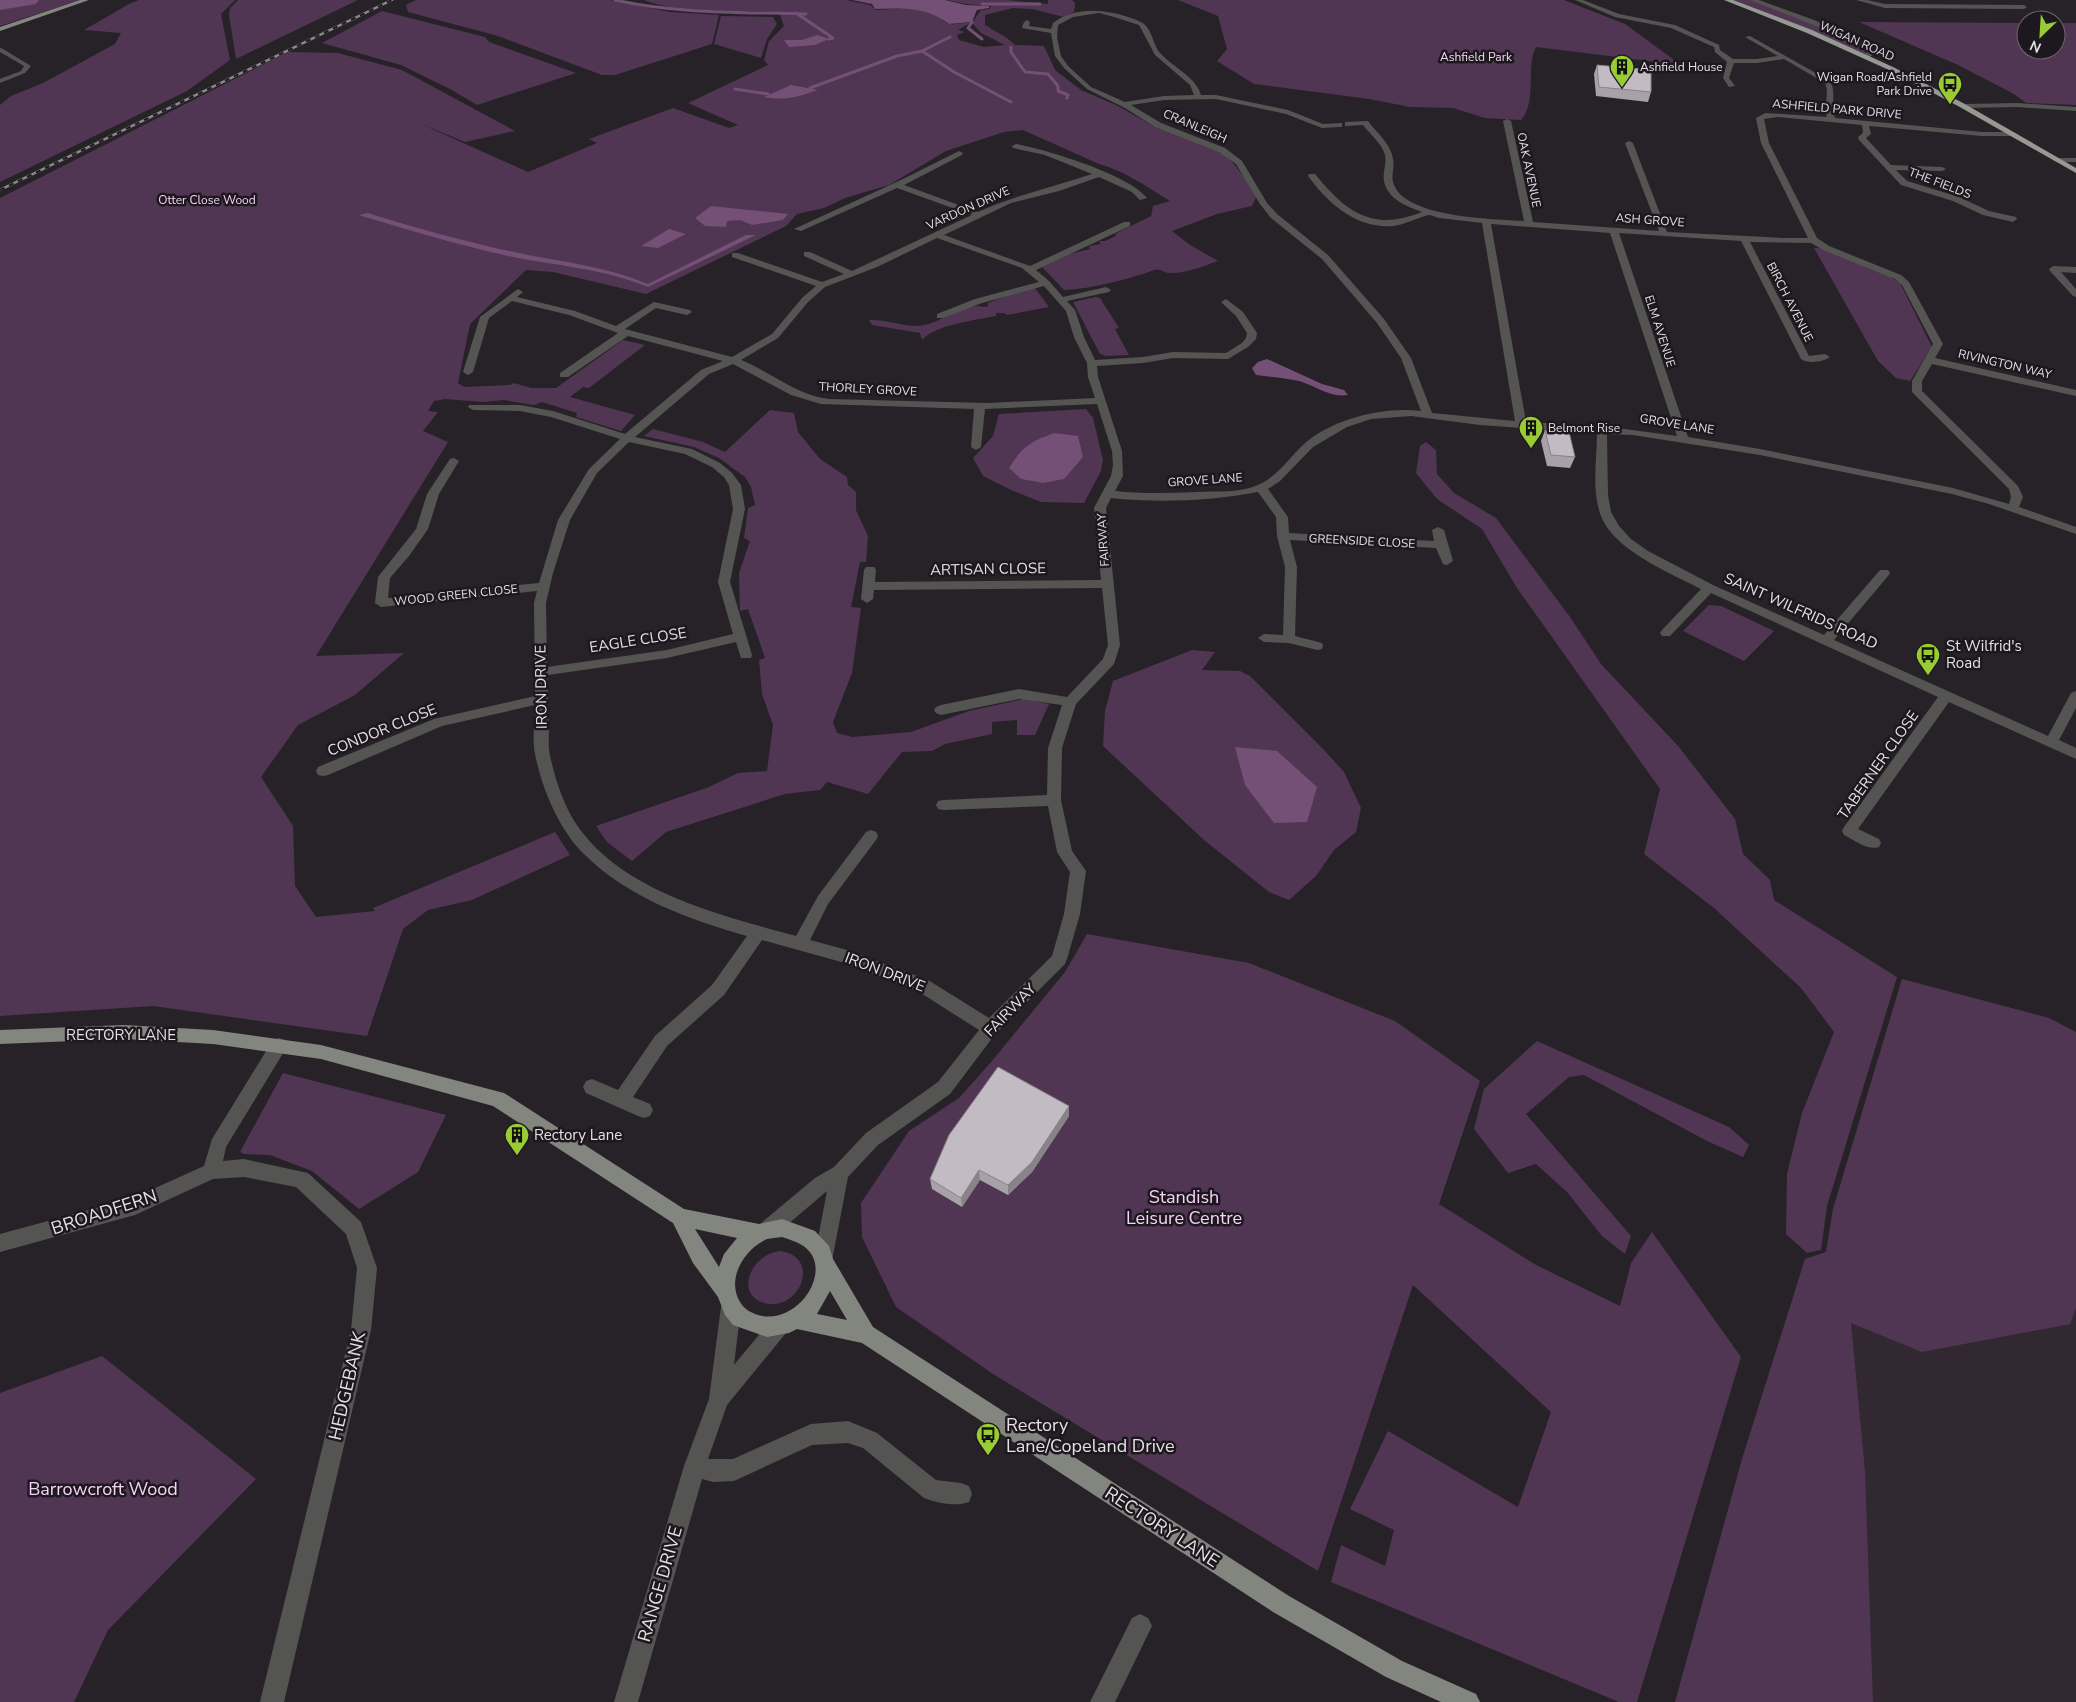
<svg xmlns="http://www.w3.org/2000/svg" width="2076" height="1702" viewBox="0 0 2076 1702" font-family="'Nunito Sans',sans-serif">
  <rect width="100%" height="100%" fill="#272227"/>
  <path fill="#312832" d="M1902 979 2049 1018 2076 1032V1702H1675L1742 1459 1805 1259 1826 1252 1833 1209Z"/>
  <path fill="#503652" d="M0 0H80L0 26Z
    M139 0H235L221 14 230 60 187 91 0 182V105L11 96 43 83 115 44 121 33 84 30 129 4Z
    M238 0H358L236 59 229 15 230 8Z
    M416 0H610L670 12 719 15 712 44 615 75H602L498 36 408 12 406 5Z
    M644 0H846L870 5 876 10C891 9 924 6 938 15 942 18 944 23 950 24 956 25 964 22 970 23L958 30 965 32 957 35 959 40 984 47 1005 45 981 33 972 23 981 10 989 9 991 6 966 4 947 0H1007L1048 4V0H1072L1075 3 1074 12 1064 17 1032 9 1013 8 985 15V25L1007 38 1015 45 1044 46 1055 70 1081 90 1116 105 1155 127 1217 150 1230 159 1245 178 1256 197 1252 206 1217 214 1172 231 1190 245 1218 261C1203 266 1185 274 1169 273 1164 273 1160 268 1154 270 1130 279 1091 289 1064 290L1042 267 1069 254 1090 249 1089 246 1101 244 1099 241H1105L1116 236 1115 234 1151 216 1153 206 1170 201C1147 187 1125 171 1099 164L1023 130 1004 132 946 151 889 185 845 198 824 208 797 214 786 226 646 294 553 272 526 270 470 324 458 383 464 387 510 385 514 383 531 388H556L623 340 645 345 589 388 583 387 570 397 635 415 621 431 576 417 577 413 542 402 534 405 504 400 483 402 445 399 434 401 428 411 438 412 423 431 448 442 316 656 404 653 355 695 298 725 261 777 293 826 295 886 316 917 375 911 373 908 555 832 570 855 472 900 428 910 403 929 367 1036 153 1006 0 1016V198L288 52 338 53 402 70 515 131 465 142 419 123 528 172 597 143 589 139 673 108 729 128 738 125 688 103 768 65 764 60 769 41 784 26 779 12C740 10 679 14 644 0Z
    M1178 0H1564L1625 24 1681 65 1536 47C1525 69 1538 100 1521 120L1485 118 1453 108 1410 107 1369 99 1254 84 1217 61 1227 49 1218 16Z
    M1727 0H1753L1810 21 1868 48 1866 57Z
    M382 11 485 37 489 42 576 73 477 105 452 90 401 65 322 43Z
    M721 16 773 17 777 24 767 39 761 58 714 44Z
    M1859 22 2026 23V50H2056V23H2076V105L2026 103 2014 94 1958 65Z
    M1814 248H1821L1888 275 1900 283 1932 347 1910 381 1896 378 1878 361Z
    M1035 288 1049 307 1007 315 1004 313H996V316C976 320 935 325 922 340L920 333 872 325 869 320C886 319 901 326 918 326 933 325 945 316 958 311 963 310 971 306 977 306 982 306 983 308 988 306V303L1017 292Z
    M1096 297 1100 298 1119 328 1115 329 1129 355 1106 356 1100 354 1073 302Z
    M1086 409 1093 418 1103 460 1101 471 1084 503 1041 502 1011 490 983 476 973 458 993 436 999 414Z
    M770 410 794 413 798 432 820 459 847 477 848 485 856 492V510L868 536 866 562H860L851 607 861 608 852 673 833 722 837 733 852 737 911 732 969 711 1024 699 1049 704 1035 735H1017V720L992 722V734L945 744 932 751 902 752 868 794 827 782 820 790 785 794 666 832 632 861 607 842 596 826 709 787 738 773 767 771 773 725 762 694 759 660 765 658 748 609 740 611 739 573 750 541 744 538 748 508 755 505 751 487 745 477 719 458 694 447 644 436 653 429 703 442 725 452Z
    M1426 442 1436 450 1437 474 1454 493 1496 518 1570 617 1601 664 1679 747 1735 819 1743 854 1770 880 1774 900 1897 977 1827 1206 1821 1250 1807 1253 1786 1234 1787 1174 1802 1113 1834 1032 1801 988 1714 908 1644 854 1660 789 1517 588 1482 529 1437 499 1416 473 1420 446Z
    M1709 605 1721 606 1774 631 1744 661 1683 631Z
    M1192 650 1215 652 1202 670 1240 671 1250 676 1324 750 1344 772 1361 808 1356 832 1334 850 1316 876 1289 900 1269 892 1204 840 1103 746 1105 711 1113 681Z
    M1087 934 1249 963 1395 1021 1480 1081 1439 1204 1536 1265 1620 1306 1631 1263 1652 1232 1741 1357 1637 1702H1619L1331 1582 1341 1545 1385 1566 1394 1530 1350 1509 1388 1431 1518 1507 1551 1412 1413 1285 1318 1571 993 1374 896 1307 862 1237 861 1203 909 1131 959 1098 992 1061 1065 972Z
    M1902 979 2049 1018 2076 1032V1308L2070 1324 1922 1352 1851 1323 1865 1471 1873 1702H1675L1742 1459 1805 1259 1826 1252 1833 1209Z
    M1537 1041 1729 1127 1749 1145 1743 1157 1707 1141 1584 1075 1569 1077 1526 1114 1631 1236 1625 1254 1602 1236 1567 1192 1536 1164 1508 1173 1474 1129 1484 1089Z
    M283 1073 446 1115 418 1172 359 1209 312 1171 270 1155 244 1154 240 1152Z
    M780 1251C823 1257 799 1313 764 1303 734 1294 751 1254 780 1251Z
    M102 1356 256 1479 108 1630 74 1702H0V1393Z"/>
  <path fill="#744f76" d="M852 0H945L966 5 989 6V8L977 10 972 22 949 24C927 6 902 8 875 9L872 4Z
    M817 35 829 39 815 45 789 47 784 40H802Z
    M791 85 818 90C797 97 785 101 764 97Z
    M711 206 788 214 783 220 752 225 740 220 727 221 726 227 705 226 695 218Z
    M368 213C419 229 470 243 523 254 565 262 608 267 648 284L746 235H756L648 287C608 270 561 266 518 258 464 247 412 231 359 215Z
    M669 229 686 234 658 248 641 246Z
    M1267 359 1322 384 1344 390 1348 395C1329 398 1317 386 1299 381 1285 378 1271 377 1256 375L1252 368 1258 362Z
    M1054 433 1078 436 1083 457 1064 479 1043 483 1021 479 1009 468C1023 446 1030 442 1054 433Z
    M1235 747 1277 751 1317 787 1307 822 1274 823 1245 785Z"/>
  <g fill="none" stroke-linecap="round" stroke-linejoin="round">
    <path stroke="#744f76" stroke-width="3" d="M615 0C678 14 742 12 806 14
      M982 4H1040
      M796 13 833 38 829 39
      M972 22 968 28 982 39
      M950 37 922 51 954 72 1011 102
      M1011 47V52L1025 72 1048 74 1058 86V91L1068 95 1067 98
      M810 88 897 56 922 51
      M735 89 768 94"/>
    <path fill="#744f76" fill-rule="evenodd" d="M0 0H39L36 4 0 10Z"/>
    <path fill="#545552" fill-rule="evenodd" d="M1575 0H1583L1619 14 1675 25 1719 45 1720 50 1733 59H1757L1778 56 1745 37 1750 36 1830 81C1837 93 1830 105 1835 118L1982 132H2012L2016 134 2012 136H1982L1869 126 1871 134 1866 138 1891 165 1942 167 1946 169 1942 171 1896 170 1907 181 1959 197 1989 211 2016 217 2017 219 2013 222 1983 215 1953 201 1901 185 1859 140 1858 137 1863 133 1862 125 1777 117 1764 119 1769 143 1817 238 1829 246 1901 275 1909 282 1943 344 1935 358 2076 390V396L1932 364 1922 381V391L2018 486 2023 497 2019 507 2076 527V534L1989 504 1952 494 1760 455 1633 435 1607 434 1608 495 1611 512 1619 526 1631 539 1648 551 1713 585 1824 635 1880 570H1888L1890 573 1888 576 1834 640 2048 736 2071 693 2076 691V708L2059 740 2076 748V759L1949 702 1858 829 1879 839 1881 843 1879 847C1868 851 1854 840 1844 835L1842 831 1844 827 1938 697 1711 593 1670 636H1662L1660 633 1662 630 1701 589C1669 572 1609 549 1599 510 1592 486 1597 458 1597 433L1480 425 1411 416 1371 419 1347 427 1313 447 1280 481 1268 489 1288 517 1289 533 1434 541 1432 530 1438 527 1444 530 1453 561 1447 565 1443 564 1436 548 1290 540 1297 567 1295 636 1322 643 1323 646 1322 649 1317 650 1289 643 1264 642 1258 638 1264 634 1283 635 1285 567 1277 536 1276 517 1258 492C1212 501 1158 503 1111 498L1106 508 1120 645 1114 664 1076 704 1062 748 1061 800 1072 851 1086 871 1080 914 1067 959 1065 964 996 1033 950 1094 878 1145 848 1177 831 1266 824 1268 817 1266 814 1259 827 1191 774 1236 767 1239 760 1236 758 1230 760 1224 815 1178 834 1167 866 1133 938 1082 979 1030 916 990 845 963 762 940 724 995 667 1046 633 1097 650 1104 653 1110 650 1116 644 1118 638 1116 586 1093 583 1087 586 1081 592 1079 618 1090 655 1036 712 985 747 936C691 920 628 898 585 855 559 830 542 789 535 754 532 739 535 721 535 705L442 726 328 775 323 776 318 775 316 771 318 767 434 719 535 696 534 603 537 591 381 607 375 603 378 577 416 529 427 494 450 459 454 458 459 461 439 494 428 529 409 556 390 578 388 598 539 583 558 520 589 469 620 439 551 417 520 411 473 410 468 407 469 405H520L553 411 625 434 701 370 723 361 628 336 568 377H560V373L618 333 569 315 512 301 489 318 473 372 468 375 463 372 480 317 518 289 523 292 517 297 575 311 616 326 654 302 690 310 692 312 687 315 656 308 625 329 732 357 772 334 802 298 816 286 732 257V253H738L822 282 844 274 804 256V252H810L852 271 972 215 897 188 801 231 794 229 901 180 959 151 963 153 962 155 904 185 978 212C1015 195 1054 187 1092 174L1045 155 1013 148 1012 146 1016 144C1047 150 1128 174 1147 198L1140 200 1132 192 1099 177 1059 191 1011 203 944 235 1030 266 1124 222H1130V226L1036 270 1049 281 1063 297 1106 287 1111 290 1109 292 1067 301 1075 310 1084 337 1095 360 1143 357 1173 352 1226 353 1242 343 1246 338 1247 333 1236 316 1221 302 1226 299 1243 312 1257 333 1256 339 1248 347 1228 359 1173 358 1143 363 1097 366 1098 377 1122 451 1123 476 1115 491C1142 494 1170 493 1198 492 1217 491 1241 493 1258 485 1277 477 1289 458 1304 444 1331 419 1385 406 1421 411L1401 358 1377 323 1322 259 1271 218 1260 204 1236 164 1219 152 1155 127 1125 108 1087 89 1064 68 1055 56 1051 33 1022 28 1024 22 1027 20 1030 22 1029 26 1051 29 1053 23C1076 6 1105 9 1131 18 1137 20 1143 22 1147 27 1153 35 1154 47 1161 54 1174 68 1196 77 1201 95H1216L1288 110 1323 124 1342 123V127H1339L1322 128 1286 114 1216 99 1164 100 1131 105 1161 123 1225 148 1242 161 1267 203 1277 214 1328 255 1384 319 1411 358 1432 413 1515 421 1482 223C1468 221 1454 220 1440 218 1437 218 1432 215 1429 215 1422 216 1404 225 1393 226 1356 229 1328 203 1308 176L1309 174H1315C1346 212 1372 232 1422 212 1408 207 1387 199 1384 181 1382 170 1389 161 1383 150 1379 141 1369 133 1363 125L1345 126V122L1368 121C1377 133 1391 144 1393 159 1395 167 1391 175 1393 182 1402 218 1494 219 1524 221L1503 121 1507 119 1511 121 1533 222 1659 231 1625 143 1629 141 1633 143 1667 232 1784 238H1808L1761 143 1756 118 1765 113 1827 117C1823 106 1830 94 1825 83L1784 59 1757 63H1734L1729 78 1735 86 1729 87 1723 78 1727 62 1715 52 1714 47 1671 28 1615 17ZM1099 13 1114 17 1139 25 1155 55 1190 85 1194 95 1164 96 1125 102 1091 87 1068 66 1061 56 1057 38 1058 25 1073 17ZM1491 224 1610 233 1677 436 1602 426 1526 422ZM1619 233 1741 241 1801 359C1807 364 1824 362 1830 357L1825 354 1809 356 1750 242 1811 243 1823 250 1895 279 1902 285 1933 344 1912 381V392L2009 489 2011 497 2009 504 1953 488 1760 449 1688 437ZM937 238 1022 268 1039 282 975 299 937 314V318H943L982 303 1044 286 1066 311 1074 337 1087 363 1088 377 1095 398 987 403 829 399C796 395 771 372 741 360L778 338 808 302 825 287 877 267ZM733 364 791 395 821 404 974 409 971 447 976 450 981 447 985 409 1097 404 1112 451 1113 465 1111 476 1094 508 1101 580 875 582 876 570 874 567H866L864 570 861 599 867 603 873 599 874 590 1102 588 1108 645 1103 659 1067 697 1019 689 941 705 936 707 934 710 936 713 941 715 1019 699 1062 705 1048 748 1047 795 943 800 938 801 936 805 938 809 943 810 1048 806 1057 852 1070 872 1064 914 1052 956 989 1018 928 980 847 950 810 940 828 904 876 840 878 836 876 832 871 830 866 832 818 896 796 936C720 915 617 891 573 819 562 800 554 776 550 755 548 747 549 737 549 728 548 711 548 693 548 675L667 658 736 642 741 658H751L752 655 730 582 745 509 741 485 732 473 720 463 692 449 635 437 709 374ZM629 442 685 454 712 467 724 477 729 485 733 509 718 582 733 634 667 650 547 667 546 603 553 573 570 520 597 473Z
      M1750 0H1759L1814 20 1870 47 1873 55 1868 58H1864L1863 57 1866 54 1865 49 1824 29Z
      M1856 0H1867L1885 4 2024 5 2027 7 2024 9 1885 8Z
      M0 48 3 49 31 66 25 73 0 83V79L21 71 24 66 0 52Z
      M2017 103 2076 107V111L2017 107 1965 108 1961 106 1965 104Z
      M2054 158H2076V162H2057L2053 160Z
      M2053 266 2076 267V273L2061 272 2076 289V297L2073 296 2050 271 2049 269Z
      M279 1038 285 1040 288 1045 226 1147 223 1161 244 1159 308 1173 361 1222 377 1268 371 1330 284 1702H260L351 1330 357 1268 346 1234 296 1187 244 1177 213 1179 135 1215 0 1252V1234L133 1198 204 1166 212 1139 273 1040Z
      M731 1297 738 1300 741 1307 734 1365 772 1319 779 1316 786 1319 789 1326 786 1333 727 1405 708 1459H733L811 1424 848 1421 877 1433 936 1480 961 1483 969 1486 972 1494 969 1502C956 1507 937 1503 924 1498L863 1448 848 1443 812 1445 734 1481 713 1482 702 1479 638 1702H614L684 1466 709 1399 721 1307 724 1300Z
      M1140 1614 1148 1618 1152 1626 1115 1702H1090L1132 1618Z"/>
    <path fill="#83867f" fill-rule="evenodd" d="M80 0H89L0 31V27Z
      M124 1025 213 1030 321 1045 504 1093 684 1209 759 1224 782 1219 815 1231 829 1246 833 1259 873 1327 1289 1596 1402 1661 1476 1694 1480 1702H1441L1386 1677 1273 1612 862 1343 797 1329 789 1333 767 1337 733 1325 725 1315 718 1297 693 1263 673 1223 493 1106 321 1059 213 1044 124 1039 0 1044V1030ZM695 1229 737 1238 724 1254 719 1267ZM782 1237C788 1239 795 1241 800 1244 838 1264 800 1327 758 1315 750 1312 745 1310 740 1302 726 1279 744 1249 767 1239 771 1238 777 1238 782 1237ZM830 1291 847 1320 817 1314Z"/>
    <path fill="#969991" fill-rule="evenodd" d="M1724 0H1733L1812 30 1893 67 1963 103 2076 168V173L1958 106 1889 70 1807 33Z"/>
    <defs>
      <path id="rail" d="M0 190 392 0"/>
    </defs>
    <use href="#rail" stroke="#8c888c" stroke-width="2.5"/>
    <use href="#rail" stroke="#1d181e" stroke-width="2" stroke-dasharray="5" stroke-linecap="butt"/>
  </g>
  <path fill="#a7a1a8" d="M1597 65 1651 92 1648 102 1596 96 1594 74Z
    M1545 430 1575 457 1570 468 1547 466 1541 441Z
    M1069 1116 1032 1172 1008 1195 980 1180 962 1207 932 1189 930 1179Z"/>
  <path fill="#888388" d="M1069 1106V1116L1032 1172 1008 1195V1185Z
    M979 1170 980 1180 962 1207 961 1198Z"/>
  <path fill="#c2bbc3" stroke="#888388" d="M1597 65 1651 70V92L1599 87Z
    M1545 430 1569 432 1575 457 1551 455Z
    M998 1067 1069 1106 1032 1162 1008 1185 979 1170 961 1198 930 1179 949 1135Z"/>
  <defs>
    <symbol id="building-pin" viewBox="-11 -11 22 30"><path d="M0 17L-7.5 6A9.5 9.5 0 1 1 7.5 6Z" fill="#99cb35" stroke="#1d181e"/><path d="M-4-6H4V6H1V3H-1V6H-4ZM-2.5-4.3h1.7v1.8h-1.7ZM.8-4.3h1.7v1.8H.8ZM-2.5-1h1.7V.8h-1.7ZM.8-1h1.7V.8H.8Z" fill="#111"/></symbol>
    <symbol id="bus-pin" viewBox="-11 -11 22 30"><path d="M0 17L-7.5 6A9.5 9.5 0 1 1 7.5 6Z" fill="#99cb35" stroke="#1d181e"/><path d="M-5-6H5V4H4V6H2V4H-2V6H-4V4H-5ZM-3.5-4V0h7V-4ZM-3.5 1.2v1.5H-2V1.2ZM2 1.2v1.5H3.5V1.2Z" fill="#111"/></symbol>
  </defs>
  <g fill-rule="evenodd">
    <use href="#building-pin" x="1608" y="53" width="28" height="38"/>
    <use href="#bus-pin" x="1936" y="70" width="28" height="38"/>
    <use href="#building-pin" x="1517" y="414" width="28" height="38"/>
    <use href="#bus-pin" x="1914" y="641" width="28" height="38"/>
    <use href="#building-pin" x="503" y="1121" width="28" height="38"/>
    <use href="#bus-pin" x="974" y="1421" width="28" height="38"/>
  </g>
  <g text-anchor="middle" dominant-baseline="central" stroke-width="5" stroke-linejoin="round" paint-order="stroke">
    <g font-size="12" fill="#e4e0e4" stroke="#1d181e">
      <text transform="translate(1857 41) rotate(24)">WIGAN ROAD</text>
      <text transform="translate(1837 109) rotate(5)">ASHFIELD PARK DRIVE</text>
      <text transform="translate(1195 126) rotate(23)">CRANLEIGH</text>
      <text transform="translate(1529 170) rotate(78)">OAK AVENUE</text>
      <text transform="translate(1940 183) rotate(21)">THE FIELDS</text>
      <text transform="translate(968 208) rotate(-24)">VARDON DRIVE</text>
      <text transform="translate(1650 220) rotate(4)">ASH GROVE</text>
      <text transform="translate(1790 302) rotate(63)">BIRCH AVENUE</text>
      <text transform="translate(1660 331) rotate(72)">ELM AVENUE</text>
      <text transform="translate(2005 364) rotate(13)">RIVINGTON WAY</text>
      <text transform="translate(868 389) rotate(3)">THORLEY GROVE</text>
      <text transform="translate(1677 424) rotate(9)">GROVE LANE</text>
      <text transform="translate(1205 480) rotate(-4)">GROVE LANE</text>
      <text transform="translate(1103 540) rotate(-94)">FAIRWAY</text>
      <text transform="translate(1362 541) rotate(3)">GREENSIDE CLOSE</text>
      <text transform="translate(456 595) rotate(-6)">WOOD GREEN CLOSE</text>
    </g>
    <g font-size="12" fill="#f5d2f7" stroke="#1d181e">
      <text x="1476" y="57">Ashfield Park</text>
      <text x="207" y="200">Otter Close Wood</text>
    </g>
    <g font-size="12" fill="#e4e0e4" stroke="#1d181e" text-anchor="start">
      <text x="1640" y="67">Ashfield House</text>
      <text x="1932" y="77" text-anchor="end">Wigan Road/Ashfield<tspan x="1932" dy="14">Park Drive</tspan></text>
      <text x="1548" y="428">Belmont Rise</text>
    </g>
    <g font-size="15" fill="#e4e0e4" stroke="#1d181e">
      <text transform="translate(988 569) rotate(-1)">ARTISAN CLOSE</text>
      <text transform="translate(1801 611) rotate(24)">SAINT WILFRIDS ROAD</text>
      <text transform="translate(638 640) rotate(-9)">EAGLE CLOSE</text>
      <text transform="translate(541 687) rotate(-91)">IRON DRIVE</text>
      <text transform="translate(382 730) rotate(-22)">CONDOR CLOSE</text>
      <text transform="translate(1878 765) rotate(-55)">TABERNER CLOSE</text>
      <text transform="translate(885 972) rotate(21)">IRON DRIVE</text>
      <text transform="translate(1010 1010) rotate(-46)">FAIRWAY</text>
      <text x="121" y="1035">RECTORY LANE</text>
    </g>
    <g font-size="15" fill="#e4e0e4" stroke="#1d181e" text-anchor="start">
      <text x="1946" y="646">St Wilfrid's<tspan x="1946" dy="17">Road</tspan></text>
      <text x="534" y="1135">Rectory Lane</text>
    </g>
    <g font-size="18" fill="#f5d2f7" stroke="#1d181e">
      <text x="1184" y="1197">Standish<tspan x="1184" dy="21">Leisure Centre</tspan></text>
      <text x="103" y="1489">Barrowcroft Wood</text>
    </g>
    <g font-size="18" fill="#e4e0e4" stroke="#1d181e">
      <text transform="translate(104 1212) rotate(-18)">BROADFERN</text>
      <text transform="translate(347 1386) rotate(-77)">HEDGEBANK</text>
      <text transform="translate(1162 1527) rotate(33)">RECTORY LANE</text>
      <text transform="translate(660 1584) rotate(-74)">RANGE DRIVE</text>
    </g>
    <g font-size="18" fill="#e4e0e4" stroke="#1d181e" text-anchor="start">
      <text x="1006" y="1425">Rectory<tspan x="1006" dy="21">Lane/Copeland Drive</tspan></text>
    </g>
  </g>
  <g transform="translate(2041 35) rotate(205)"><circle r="24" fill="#1d181e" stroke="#6d686d"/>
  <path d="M0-4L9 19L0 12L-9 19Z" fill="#99cb35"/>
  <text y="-8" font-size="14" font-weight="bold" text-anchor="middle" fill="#e4e0e4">N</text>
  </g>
</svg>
